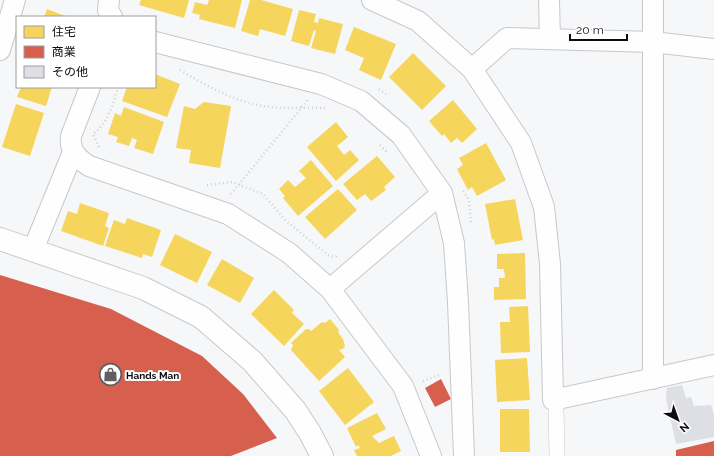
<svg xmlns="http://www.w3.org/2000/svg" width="714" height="456" viewBox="0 0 714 456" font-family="Raleway,'Noto Sans JP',sans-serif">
  <rect width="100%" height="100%" fill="#f6f7f9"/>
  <path fill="#f6d55c" d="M141 0H189L184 18 139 5Z
    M209 0H242L235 28 199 19 200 15 192 13 195 2 207 5Z
    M250 0H261L293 9 285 36 260 29 258 36 241 31Z
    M47 9 68 17H44Z
    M299 10 316 14 314 22 318 23 319 18 343 24 335 54 311 48 316 31 314 30 309 46 291 41Z
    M354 27 396 44 381 80 359 70 364 58 345 50Z
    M413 53 446 86 422 110 389 77Z
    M155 74 180 84 167 117 122 101 127 87H155Z
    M21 87H52L46 106 17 97Z
    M453 100 477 129 462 143 457 138 451 143 444 134 442 136 429 121Z
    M204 102 231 106 220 168 189 163 191 150 176 148 184 106 195 109Z
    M16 104 44 113 30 156 2 147Z
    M124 107 164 122 153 154 134 148 137 140 132 138 129 146 116 142 118 137 108 134 115 113 121 116Z
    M336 122 348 137 337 146 344 155 350 150 359 160 336 181 307 147Z
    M486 143 506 180 477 196 472 187 468 190 457 169 463 165 459 158Z
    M377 156 395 177 384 187 386 190 371 201 365 194 357 200 343 184Z
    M311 160 333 186 298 216 283 198 285 196 279 189 288 180 295 187 306 178 299 171Z
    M338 189 357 210 325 239 305 217Z
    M515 199 523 240 495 245 494 239 492 240 485 204Z
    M80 203 109 213 105 226 109 228 103 246 61 231 68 211 77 214Z
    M127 218 161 230 152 257 143 254 142 258 105 246 114 220 125 224Z
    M175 234 212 252 197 283 160 265Z
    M525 253 526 299 494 300V287H499V278H505L504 269H497V254Z
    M222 259 254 278 240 303 207 285Z
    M274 290 294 310 292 313 304 324 284 346 251 314Z
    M528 306 530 352 501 353 500 322H510L509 307Z
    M330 319 339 330 338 332 343 339 345 346 343 349 339 350 345 357 319 381 291 350 293 345 291 343 306 329H309L311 331 322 322 325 323Z
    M527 358 530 400 497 402 495 360Z
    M348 368 374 402 345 425 319 391Z
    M500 409H529L530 452H500Z
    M377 413 386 429 372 436 379 443 394 436 401 451 391 456H357L354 450 360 448 358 445 356 447 347 428Z"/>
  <path fill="#d6604d" d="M0 275 111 309 202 356 243 394 277 438 231 456H0Z
    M441 379 451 399 435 407 425 388Z
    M714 441V456H676V450Z"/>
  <path fill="#dedee5" d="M682 385 686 398 691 397 694 406 711 405 714 414V437L676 444 666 399 667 388Z"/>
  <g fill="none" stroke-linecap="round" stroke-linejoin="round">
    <defs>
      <path id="pedestrian" d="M556 409 557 456"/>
      <path id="minor" d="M109 0 108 10 112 17
        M372 0 418 21 472 69 521 143 544 207 550 264 553 400 714 365
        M549 0 550 39
        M155 42 321 84 361 101 401 135 442 193 454 243 458 302 464 456
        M0 50 15 0
        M472 69 507 38 653 42 714 49
        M90 87 71 136C69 151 77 158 89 166L228 214 289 253 330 289 403 386 431 456
        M33 250 73 152
        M330 289 442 193
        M653 379V0"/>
      <path id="tertiary" d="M0 239 143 288 201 317 252 361 295 410 310 433 322 456"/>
    </defs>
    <use href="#pedestrian" stroke="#c8c8ca" stroke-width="16"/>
    <use href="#minor" stroke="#c8c8ca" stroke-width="22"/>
    <use href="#tertiary" stroke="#c8c8ca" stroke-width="24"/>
    <path stroke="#d1d1d1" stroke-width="2.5" stroke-dasharray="1 3" stroke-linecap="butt" d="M180 70C208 87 237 103 270 107 287 109 307 107 325 108
      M379 89 388 96
      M380 145 388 153
      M99 147 93 134C108 123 113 105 118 87
      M207 185 232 182 263 194 285 220 328 255 335 257 337 256
      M463 191 469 200 471 224
      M231 194 308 100
      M423 381 442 374"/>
    <use href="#pedestrian" stroke="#fefefe" stroke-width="15"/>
    <use href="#minor" stroke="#fefefe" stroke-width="20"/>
    <use href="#tertiary" stroke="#fefefe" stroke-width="22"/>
  </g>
  <defs>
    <symbol id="shop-ring" viewBox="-11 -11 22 22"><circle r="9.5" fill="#fff" stroke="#5f5f61" stroke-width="1.5"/><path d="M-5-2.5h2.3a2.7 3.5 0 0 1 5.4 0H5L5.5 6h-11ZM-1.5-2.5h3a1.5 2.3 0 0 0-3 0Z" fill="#5f5f61"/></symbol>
  </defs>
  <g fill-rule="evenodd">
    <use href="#shop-ring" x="98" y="362" width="25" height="25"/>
  </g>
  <g text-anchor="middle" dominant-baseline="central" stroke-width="4" stroke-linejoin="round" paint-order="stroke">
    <g font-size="10" font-weight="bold" fill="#0d0d0f" stroke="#fff" text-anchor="start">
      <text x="126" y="375">Hands Man</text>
    </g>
  </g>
  <rect x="16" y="16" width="140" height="72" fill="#ffffff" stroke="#9e9e9f"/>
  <rect x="24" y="26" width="20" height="12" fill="#f6d55c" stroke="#9e9e9f"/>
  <text x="52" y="36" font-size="12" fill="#0d0d0f">住宅</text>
  <rect x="24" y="46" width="20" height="12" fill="#d6604d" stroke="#9e9e9f"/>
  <text x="52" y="56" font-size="12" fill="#0d0d0f">商業</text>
  <rect x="24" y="66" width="20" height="12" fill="#dedee5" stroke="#9e9e9f"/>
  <text x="52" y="76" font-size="12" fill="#0d0d0f">その他</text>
  <g transform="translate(678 420) rotate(139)" stroke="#ffffff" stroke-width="3" paint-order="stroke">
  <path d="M0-3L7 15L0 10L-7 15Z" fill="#0d0d0f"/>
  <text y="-6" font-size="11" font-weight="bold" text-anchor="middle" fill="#0d0d0f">N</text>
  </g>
  <path d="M570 34v6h57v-6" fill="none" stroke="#0d0d0f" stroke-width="2"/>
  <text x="576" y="34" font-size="12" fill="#0d0d0f" stroke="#ffffff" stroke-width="3" paint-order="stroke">20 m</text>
</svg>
